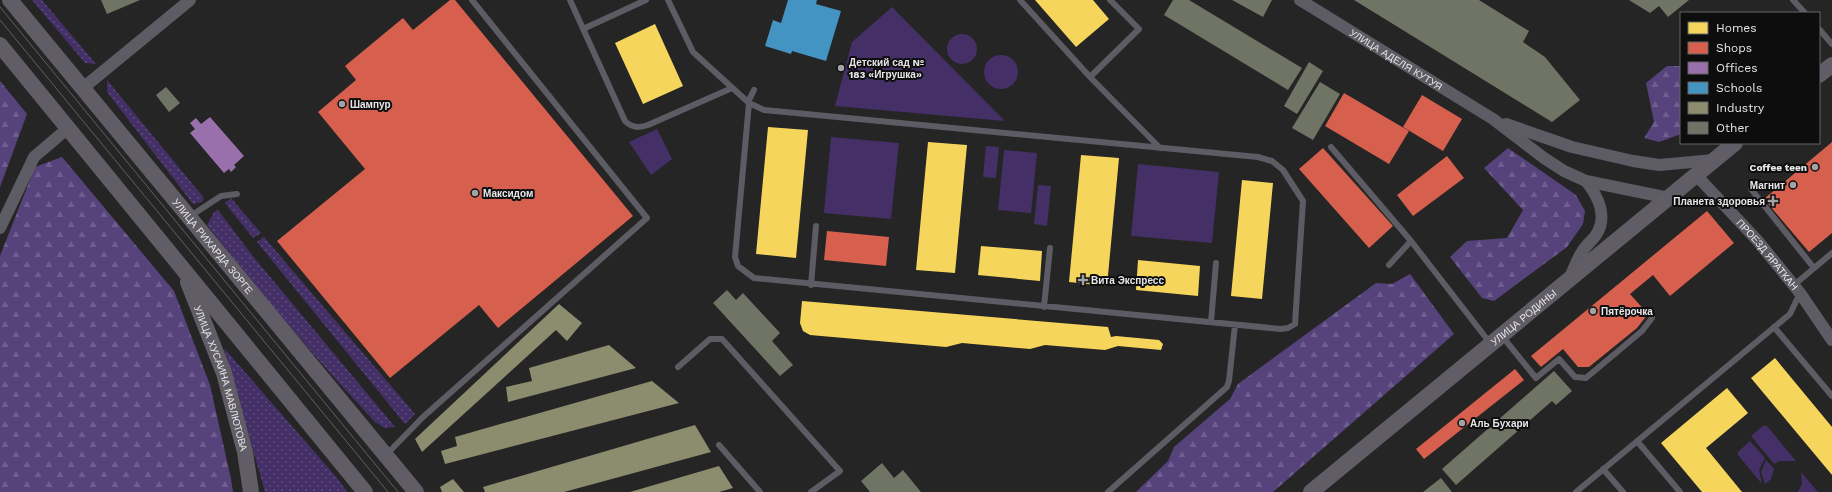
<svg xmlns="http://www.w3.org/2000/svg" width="1832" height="492" viewBox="0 0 1832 492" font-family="'Work Sans',sans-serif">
  <defs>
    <pattern id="grass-dots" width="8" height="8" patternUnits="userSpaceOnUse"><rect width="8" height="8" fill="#443067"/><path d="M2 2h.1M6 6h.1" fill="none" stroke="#5f4e7d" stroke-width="1.8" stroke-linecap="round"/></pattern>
    <pattern id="forest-firs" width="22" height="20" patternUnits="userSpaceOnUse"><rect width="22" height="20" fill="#57437c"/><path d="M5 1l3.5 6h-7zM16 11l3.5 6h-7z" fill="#6f5e8f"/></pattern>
  </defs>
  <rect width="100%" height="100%" fill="#252525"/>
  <path fill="url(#grass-dots)" d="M32 0H42L96 64 85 63Z
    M107 80 204 198 202 202 193 204 107 92Z
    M231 198 261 233 253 238 225 203Z
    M218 210 252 255 395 427 385 428 375 422C316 359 260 293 207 225L214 212Z
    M264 237 415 414 405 424 257 242Z
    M224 348 338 479 347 492H265Z"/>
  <path fill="url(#forest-firs)" d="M1667 66H1681V134L1659 142 1644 138 1654 122 1646 83Z
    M0 81 27 114 0 187Z
    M1508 148 1576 195 1585 211 1583 224 1567 247 1494 301 1482 298 1450 257 1467 241 1507 238 1523 210 1484 168Z
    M62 157 174 291 210 385 231 479 233 492H0V256L35 167Z
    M1410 274 1454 334 1273 492H1136L1168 461 1174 447 1230 399 1238 384 1376 283 1392 284Z"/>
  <path fill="#443067" d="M892 7 1005 121 835 106 852 42Z
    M947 49a15 15 0 1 1 30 0a15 15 0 1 1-30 0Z
    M984 72a17 17 0 1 1 34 0a17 17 0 1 1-34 0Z
    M657 129 672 159 651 175 629 142Z
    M831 137 899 143 891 219 824 213Z
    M986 146 999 147 996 178 983 177Z
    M1004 150 1037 153 1031 213 998 210Z
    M1138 164 1219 172 1212 243 1131 236Z
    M1038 185 1051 186 1047 226 1034 224Z
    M1763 426H1767L1796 461H1779L1774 464 1751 436Z
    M1750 441 1765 458 1759 470 1762 484 1738 455V452Z
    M1766 460 1774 469 1771 479 1765 484 1761 472Z
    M1801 472 1818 492H1798L1802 484Z"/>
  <path fill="#f6d55c" d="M1035 0H1093L1109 19 1076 47Z
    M655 24 683 86 643 104 615 43Z
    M768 127 808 130 796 258 756 254Z
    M928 142 967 145 955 273 916 270Z
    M1081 155 1119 158 1107 286 1069 282Z
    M1242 180 1273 183 1262 299 1231 296Z
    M981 246 1042 251 1040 281 978 275Z
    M1138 260 1200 266 1198 296 1136 290Z
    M802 301 1108 327 1111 337 1116 336 1159 340 1163 344 1161 350 1118 346 1105 350 1045 345 1030 349 962 343 946 347 810 335 803 331 800 323Z
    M1775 358 1832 427V475L1751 378Z
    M1727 388 1748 413 1706 448 1742 492H1702L1661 443Z"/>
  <path fill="#d6604d" d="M450 0H455L633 216 498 328 479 305 390 378 277 241 365 169 318 112 356 80 345 66 403 18 413 30Z
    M1344 93 1409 131 1389 164 1325 126Z
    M1422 95 1462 119 1443 151 1403 127Z
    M1832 142V233L1809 252 1764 199Z
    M1323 148 1393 226 1369 248 1299 169Z
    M1447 156 1464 178 1413 216 1397 195Z
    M1707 211 1734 243 1670 296 1653 275 1630 294 1648 314 1637 328 1589 367H1578L1563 349 1541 367 1531 356Z
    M827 231 889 237 886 266 824 260Z
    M1515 369 1524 380 1424 459 1416 449Z"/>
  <path fill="#9970ab" d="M210 117 244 156 234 165 236 167 231 172 229 169 224 173 190 133 195 129 190 123 196 118 201 124Z"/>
  <path fill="#4393c3" d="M788 0H817L816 4 841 11 826 61 792 51 791 54 765 46 773 20 781 23Z"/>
  <path fill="#8c8c6e" d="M559 304 582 323 567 341 556 330 422 452 415 439Z
    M609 345 636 368 508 402 506 387 532 381 529 368Z
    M652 381 679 403 445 464 441 451 457 446 455 437Z
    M695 425 711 452 564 492H485L483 487Z
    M719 466 733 488 719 492H630Z
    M453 479 464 492H442L440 487Z"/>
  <path fill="#707464" d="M101 0H140L107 14Z
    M1173 0H1189L1302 68 1288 90 1164 15Z
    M1232 0H1272L1263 17Z
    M1354 0H1479L1529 31 1523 42 1545 57 1580 100 1552 122Z
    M1629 0H1689L1668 17 1659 6 1650 13Z
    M1309 62 1323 71 1297 114 1284 106Z
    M1320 82 1340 94 1313 140 1292 128Z
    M166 87 180 103 169 112 156 95Z
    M727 290 736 300 743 293 780 333 772 341 793 365 780 376 713 303Z
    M1554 371 1572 391 1556 405 1552 401 1456 485 1442 469Z
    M882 463 894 478 903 470 921 492H870L861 481Z
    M1441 478 1452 492H1423Z"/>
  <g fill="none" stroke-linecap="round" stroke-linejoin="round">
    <path stroke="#5d5b63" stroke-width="6" d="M570 0 625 121C632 128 639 128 648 125L732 88
      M668 0 693 52 749 103 764 110 1216 153 1258 157 1272 161 1283 170 1303 201 1295 324 1288 328 1281 329 754 278 738 266 735 257 749 103
      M1020 0 1090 77 1160 148
      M1793 0 1805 13
      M583 29 646 0
      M1819 29 1832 44
      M1090 77 1139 29 1110 0
      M748 102 754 90
      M1331 147 1411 241 1490 343
      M1751 189 1814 268
      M189 217 221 196 237 194
      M1389 265 1411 241
      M811 285 816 226
      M1794 285 1832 253
      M1044 307 1050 248
      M1211 322 1216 263
      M1774 327 1832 396
      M1502 336 1536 378 1559 359 1575 377 1586 378 1642 331 1652 318
      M678 367 710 339H722L840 471 811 492
      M1637 441 1680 492
      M719 445 760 492
      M386 455 423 417 647 218 472 0
      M1603 469 1623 492
      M1108 492 1227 387 1229 381 1235 325
      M1576 492 1790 314 1800 293"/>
    <g stroke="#5d5b63" stroke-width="12">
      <path id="s1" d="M1300 0 1493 119 1544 158 1564 171 1586 181 1669 198"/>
      <path d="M83 88 190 0"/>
      <path d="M1506 124 1572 147 1633 161 1659 165 1714 160"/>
      <path id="s2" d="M1696 175 1757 240 1800 293 1832 340"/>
      <path d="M0 228 34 157 67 129"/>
      <path d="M1570 277C1574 269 1577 259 1582 252 1586 245 1592 241 1596 235 1608 217 1598 196 1586 181"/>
    </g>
    <g stroke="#605d66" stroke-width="16">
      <path id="s3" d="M10 0 416 492"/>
      <path d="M0 45 365 492"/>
      <path d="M1819 75 1832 65"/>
      <path id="s4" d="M188 282 224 373 245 452 251 492"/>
      <path id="s5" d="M1311 492 1735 143"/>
    </g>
    <path stroke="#605f62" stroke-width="1" d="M0 7 398 492
      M0 20 388 492"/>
  </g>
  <g fill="#a3a2a4" stroke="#0d0d0e" stroke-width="1.5">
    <circle cx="841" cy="68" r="4"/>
    <circle cx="342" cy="104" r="4"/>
    <circle cx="1815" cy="167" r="4"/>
    <circle cx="1793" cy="185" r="4"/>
    <circle cx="475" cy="193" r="4"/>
    <path d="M1771 195h4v4h4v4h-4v4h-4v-4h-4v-4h4z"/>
    <path d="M1081 274h4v4h4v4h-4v4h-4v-4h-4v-4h4z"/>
    <circle cx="1593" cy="311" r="4"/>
    <circle cx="1462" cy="423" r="4"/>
  </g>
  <g text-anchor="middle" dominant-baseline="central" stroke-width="4" stroke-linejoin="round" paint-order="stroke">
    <g font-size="10" fill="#e7e6e8" stroke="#0d0d0e">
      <text stroke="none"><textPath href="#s1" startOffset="113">УЛИЦА АДЕЛЯ КУТУЯ</textPath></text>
      <text stroke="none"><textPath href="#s3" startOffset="319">УЛИЦА РИХАРДА ЗОРГЕ</textPath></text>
      <text stroke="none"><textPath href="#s2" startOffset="107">ПРОЕЗД ЯРАТКАН</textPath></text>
      <text stroke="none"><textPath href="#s5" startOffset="275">УЛИЦА РОДИНЫ</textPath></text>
      <text stroke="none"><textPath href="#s4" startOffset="102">УЛИЦА ХУСАИНА МАВЛЮТОВА</textPath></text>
    </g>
    <g font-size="10" font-weight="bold" fill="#e7e6e8" stroke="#0d0d0e" text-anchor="start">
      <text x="849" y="62">Детский сад №<tspan x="849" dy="12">183 «Игрушка»</tspan></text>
      <text x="350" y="104">Шампур</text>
      <text x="1807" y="167" text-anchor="end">Coffee teen</text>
      <text x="1785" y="185" text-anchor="end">Магнит</text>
      <text x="483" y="193">Максидом</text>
      <text x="1765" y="201" text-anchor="end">Планета здоровья</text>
      <text x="1091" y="280">Вита Экспресс</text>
      <text x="1601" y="311">Пятёрочка</text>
      <text x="1470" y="423">Аль Бухари</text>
    </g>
  </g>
  <rect x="1680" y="12" width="140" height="132" fill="#0d0d0e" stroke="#646465"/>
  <rect x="1688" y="22" width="20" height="12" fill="#f6d55c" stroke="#646465"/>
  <text x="1716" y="32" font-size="12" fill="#e7e6e8">Homes</text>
  <rect x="1688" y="42" width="20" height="12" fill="#d6604d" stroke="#646465"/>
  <text x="1716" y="52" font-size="12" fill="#e7e6e8">Shops</text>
  <rect x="1688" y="62" width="20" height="12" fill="#9970ab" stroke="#646465"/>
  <text x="1716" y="72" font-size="12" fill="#e7e6e8">Offices</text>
  <rect x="1688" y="82" width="20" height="12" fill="#4393c3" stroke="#646465"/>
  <text x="1716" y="92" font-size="12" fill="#e7e6e8">Schools</text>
  <rect x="1688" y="102" width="20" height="12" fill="#8c8c6e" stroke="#646465"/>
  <text x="1716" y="112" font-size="12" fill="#e7e6e8">Industry</text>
  <rect x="1688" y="122" width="20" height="12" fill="#707464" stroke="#646465"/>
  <text x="1716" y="132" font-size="12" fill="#e7e6e8">Other</text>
</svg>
